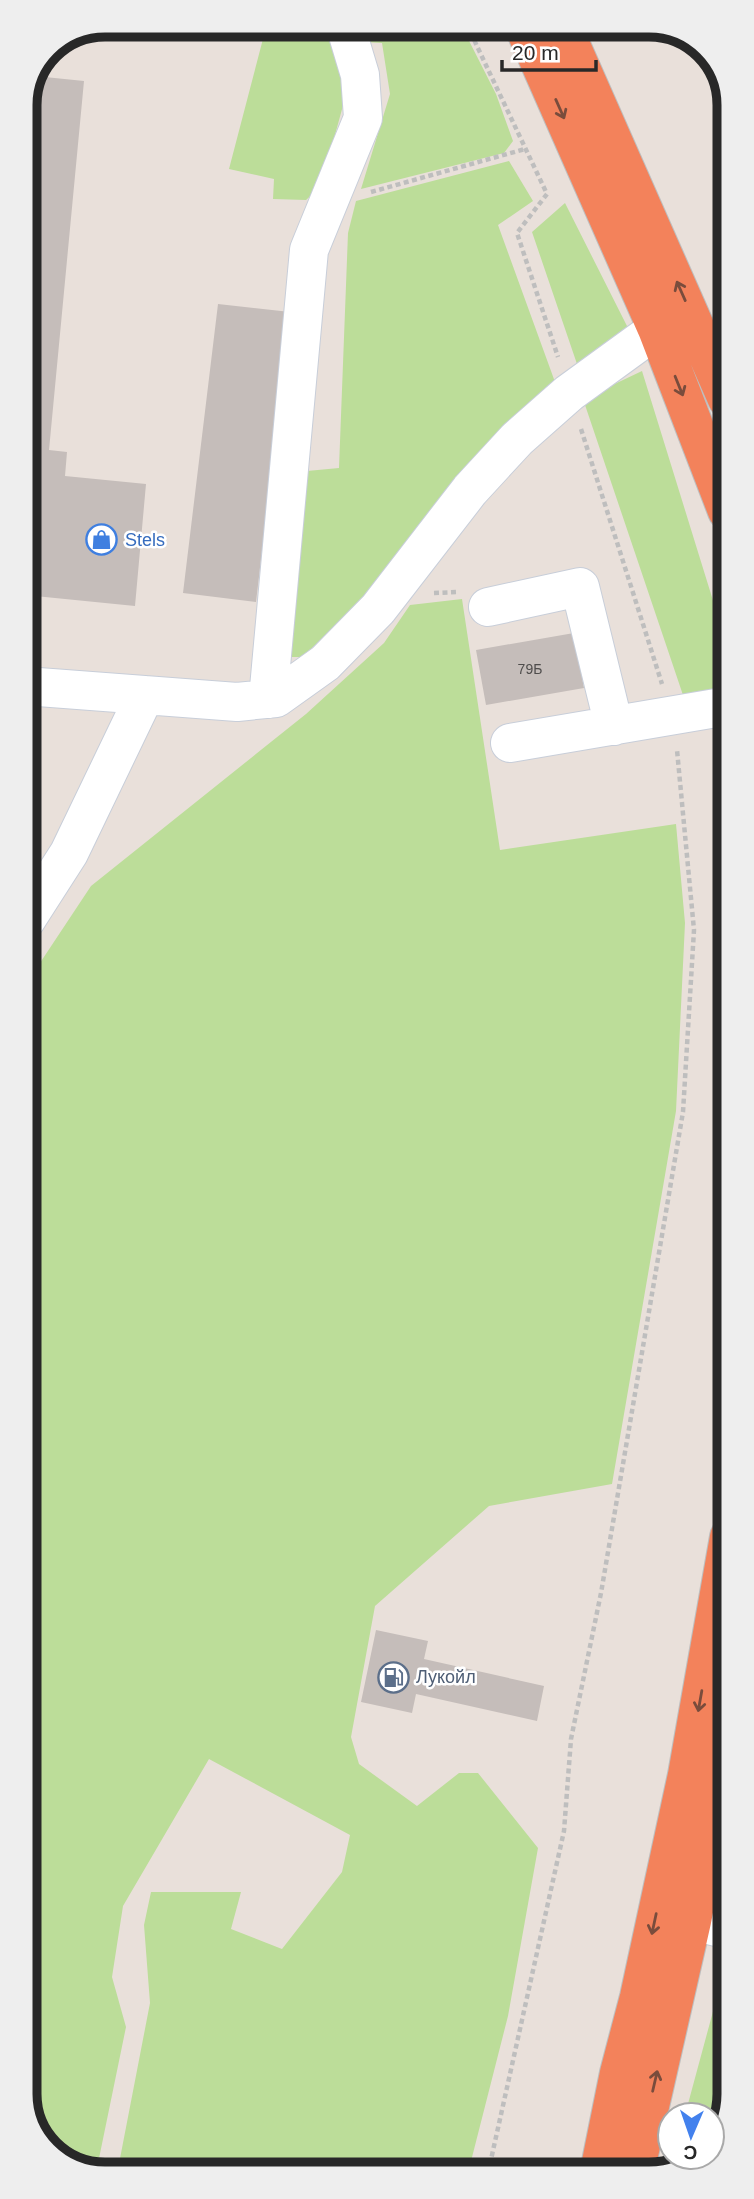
<svg xmlns="http://www.w3.org/2000/svg" width="754" height="2199" viewBox="0 0 754 2199" font-family="Helvetica,sans-serif">
  <rect width="100%" height="100%" fill="#e9e0da"/>
  <path fill="#bcdd99" d="M249 25H330L347 91 321 186 306 200 273 199 274 179 229 169 264 35 248 27Z
    M358 25H461L496 94 513 141 504 153 361 189 390 94 382 43 364 42Z
    M509 161 533 201 498 225 555 382 379 593 301 657H284L307 471 339 468 348 233 356 201Z
    M565 203 628 328 577 364 532 232Z
    M642 371 728 649V682L685 701 583 399Z
    M462 599 500 850 676 824 685 923 676 1111 612 1484 489 1506 375 1606 351 1737 359 1764 417 1806 459 1773H478L538 1848 508 2016 468 2173 117 2174 150 2003 144 1925 151 1892H241L231 1929 282 1949 342 1872 350 1835 209 1759 123 1906 112 1977 126 2027 96 2173 52 2155 27 2115 26 984 91 886 306 714 384 643 410 605Z
    M723 1965H729V2095L712 2144V2115H685L715 2004Z"/>
  <path fill="#c5bdba" d="M35 76 84 81 49 450 67 452 65 476 146 484 135 606 25 595V100Z
    M218 304 290 312 256 602 183 593Z
    M574 633 584 688 486 705 476 650Z
    M376 1630 428 1641 424 1659 544 1686 537 1721 416 1694 412 1713 361 1702Z"/>
  <g fill="none" stroke-linecap="round" stroke-linejoin="round">
    <defs>
      <path id="minor" d="M488 607 580 587 614 726
        M25 686 237 702 276 698 325 663 378 609 470 490 517 439 569 393 657 329
        M268 699 309 250 363 118 360 75 345 25
        M510 743 728 706
        M26 920 69 853 145 695
        M692 1921 729 1930"/>
      <path id="highway" d="M523 25 657 329 727 511
        M562 25 727 399
        M599 2172 619 2073 639 1997 687 1775 729 1537
        M635 2172 692 1921 729 1732"/>
    </defs>
    <use href="#minor" stroke="#c8ced9" stroke-width="40"/>
    <use href="#highway" stroke="#bebebe" stroke-width="40"/>
    <path stroke="#bebebe" stroke-width="4.5" stroke-dasharray="5 3.5" stroke-linecap="butt" d="M467 25 547 194 517 233 558 357
      M371 192 525 149
      M581 429 662 684
      M434 593 457 592
      M488 2173 564 1831 571 1739 601 1593 683 1112 694 930 677 750"/>
    <use href="#minor" stroke="#fff" stroke-width="38"/>
    <use href="#highway" stroke="#f3825b" stroke-width="38"/>
  </g>
  <defs><path id="oneway-shaft" d="M-6 0H5M1.5-3L5.5 0L1.5 3" fill="none" stroke-width="1.6" stroke-linecap="round" stroke-linejoin="round" transform="scale(1.75)"/></defs>
  <g stroke="#794c3c">
    <use href="#oneway-shaft" transform="translate(560 109) rotate(66)"/>
    <use href="#oneway-shaft" transform="translate(681 291) rotate(-114)"/>
    <use href="#oneway-shaft" transform="translate(679 386) rotate(68)"/>
    <use href="#oneway-shaft" transform="translate(700 1701) rotate(100)"/>
    <use href="#oneway-shaft" transform="translate(654 1924) rotate(102)"/>
    <use href="#oneway-shaft" transform="translate(655 2081) rotate(-77)"/>
  </g>
  <defs>
    <symbol id="shop-ring" viewBox="-11 -11 22 22"><circle r="9.5" fill="#fff" stroke="#3f7fe0" stroke-width="1.5"/><path d="M-5-2.5h2.3a2.7 3.5 0 0 1 5.4 0H5L5.5 6h-11ZM-1.5-2.5h3a1.5 2.3 0 0 0-3 0Z" fill="#3f7fe0"/></symbol>
    <symbol id="fuel-ring" viewBox="-11 -11 22 22"><circle r="9.5" fill="#fff" stroke="#5c6f8a" stroke-width="1.5"/><path d="M-5.5-6h7V0h2V4h1.3V-2.5L3-4.5l.8-.8L6-3V5H2.5V1h-1V6h-7ZM-4.2-4.7v3.2H.2V-4.7Z" fill="#5c6f8a"/></symbol>
  </defs>
  <g fill-rule="evenodd">
    <use href="#shop-ring" x="84" y="522" width="35" height="35"/>
    <use href="#fuel-ring" x="376" y="1660" width="35" height="35"/>
  </g>
  <g text-anchor="middle" dominant-baseline="central" stroke-width="5" stroke-linejoin="round" paint-order="stroke">
    <g font-size="14" fill="#4f4d4c">
      <text x="530" y="669">79Б</text>
    </g>
    <g font-size="18" fill="#366cbe" stroke="#fff" text-anchor="start">
      <text x="125" y="540">Stels</text>
    </g>
    <g font-size="18" fill="#4e5e75" stroke="#fff" text-anchor="start">
      <text x="416" y="1677">Лукойл</text>
    </g>
  </g>
  <path d="M0 0H754V2199H0ZM105 37H649A68 68 0 0 1 717 105V2094A68 68 0 0 1 649 2162H105A68 68 0 0 1 37 2094V105A68 68 0 0 1 105 37Z" fill="#eee" fill-rule="evenodd"/>
  <path fill="none" stroke="#282828" stroke-width="9" d="M105 37H649A68 68 0 0 1 717 105V2094A68 68 0 0 1 649 2162H105A68 68 0 0 1 37 2094V105A68 68 0 0 1 105 37Z"/>
  <g transform="translate(691 2136) rotate(182)"><circle r="33" fill="#ffffff" stroke="#a9a9a9" stroke-width="2"/>
  <path d="M0-5L12 26L0 18L-12 26Z" fill="#4381ed"/>
  <text y="-10" font-size="19" font-weight="bold" text-anchor="middle" fill="#282828">С</text>
  </g>
  <path d="M502 60v10h94v-10" fill="none" stroke="#282828" stroke-width="3.5"/>
  <text x="512" y="60" font-size="21" fill="#282828" stroke="#ffffff" stroke-width="5" paint-order="stroke">20 m</text>
</svg>
